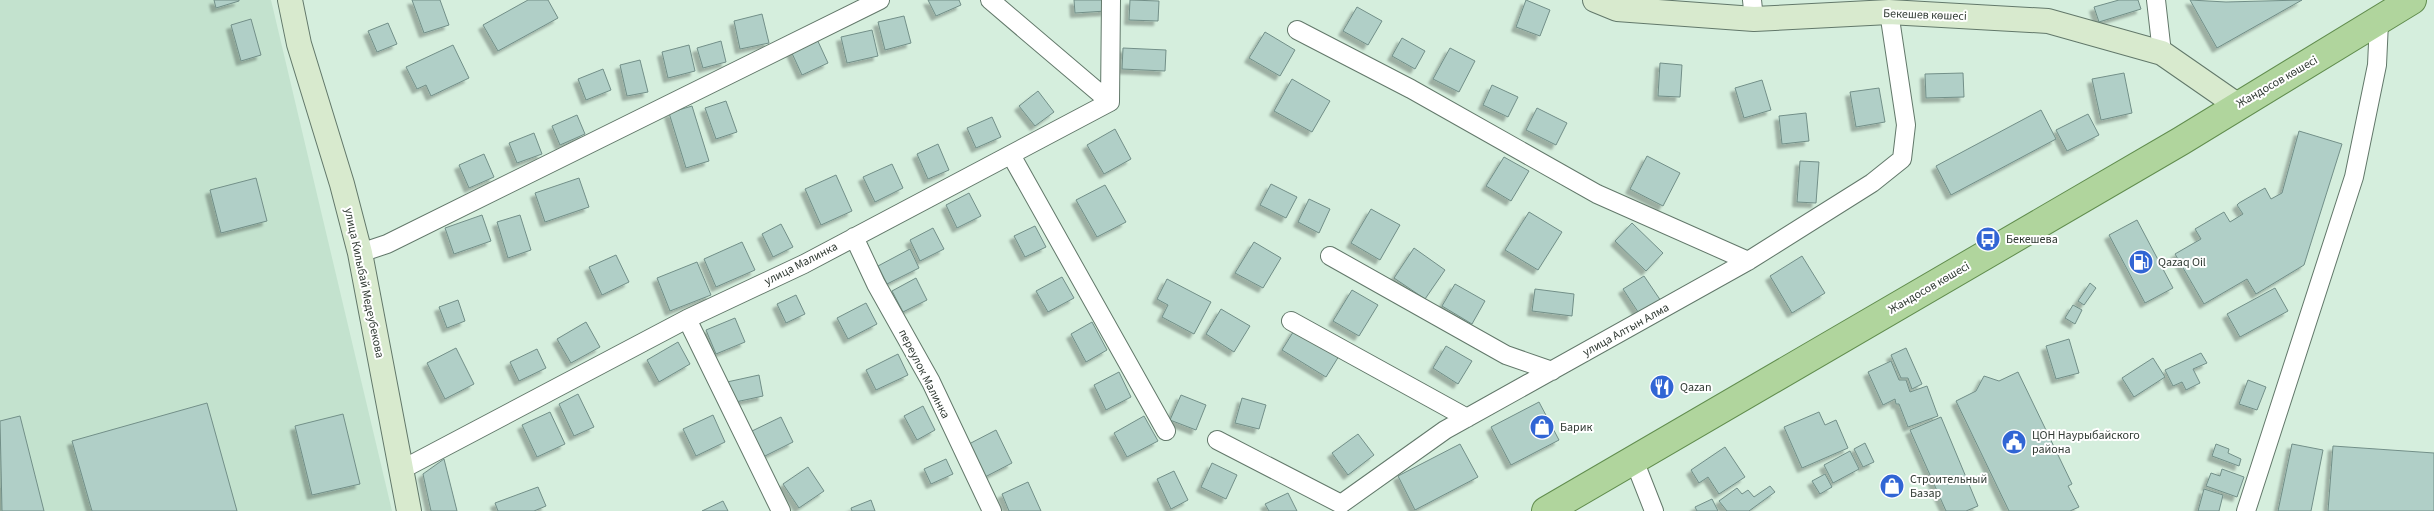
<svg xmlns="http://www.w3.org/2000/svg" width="2434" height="511" viewBox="0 0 2434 511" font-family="'Source Sans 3',sans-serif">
  <defs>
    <filter id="shadow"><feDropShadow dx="-4.5" dy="4.5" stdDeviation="1" flood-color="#0004"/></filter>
  </defs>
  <rect width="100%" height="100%" fill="#d5eedd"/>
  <path fill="#c3e2ce" d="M0 0H271L392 511H0Z"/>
  <path fill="#b0cfc7" stroke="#728f88" filter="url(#shadow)" d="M214 0H239V1L216 8Z
    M412 0H440L449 25 424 33Z
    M528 0H548L558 18 498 51 483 25Z
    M928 0H959L961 5 936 16Z
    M1074 0H1106V11L1075 13Z
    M1130 0 1159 1 1158 21 1129 20Z
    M1526 0 1550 10 1540 36 1516 27Z
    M2119 0H2138L2141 9 2099 22 2094 7Z
    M2190 0 2226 2 2302 0 2217 48Z
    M1357 7 1382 21 1368 45 1343 31Z
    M762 14 769 43 740 49 734 21Z
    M904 16 911 43 885 50 878 22Z
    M251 19 261 55 241 61 231 25Z
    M388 23 397 44 377 52 368 31Z
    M872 30 878 56 847 63 841 37Z
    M1265 32 1295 50 1280 76 1249 58Z
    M816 37 828 63 802 75 790 49Z
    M1402 38 1425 51 1415 69 1392 56Z
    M721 41 726 62 703 68 697 48Z
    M453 45 469 78 431 96 426 85 417 89 406 67Z
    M689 45 695 71 668 78 662 52Z
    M1123 48 1166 50 1165 71 1122 69Z
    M1450 48 1475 61 1459 92 1433 79Z
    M640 60 648 92 627 96 620 65Z
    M1660 63 1682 65 1680 97 1658 96Z
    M603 69 611 90 586 100 578 79Z
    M1963 73 1964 97 1926 98 1925 74Z
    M2124 73 2132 113 2101 120 2092 79Z
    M1292 79 1330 101 1312 132 1274 111Z
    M1762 80 1771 110 1744 118 1735 88Z
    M1492 85 1518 97 1508 117 1483 105Z
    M1879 88 1885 122 1856 127 1850 92Z
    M1038 91 1054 112 1035 126 1019 106Z
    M726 101 737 132 716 139 705 108Z
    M692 106 709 161 686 168 669 113Z
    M1537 108 1567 123 1556 145 1526 130Z
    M2041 110 2056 139 1951 195 1936 166Z
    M1806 113 1809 141 1782 144 1779 116Z
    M2088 114 2099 135 2067 151 2056 130Z
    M577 115 585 134 560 145 552 126Z
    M992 117 1001 137 976 148 967 128Z
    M1115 129 1131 159 1104 174 1087 145Z
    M2299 131 2342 144 2304 265 2256 294 2247 279 2204 304 2175 254 2201 239 2195 229 2224 212 2230 222 2243 214 2237 205 2239 203 2265 188 2271 199 2282 193Z
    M534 133 542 154 517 163 509 143Z
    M938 144 949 170 928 179 917 154Z
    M484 154 494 177 469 188 459 165Z
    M1647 156 1680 173 1663 206 1630 189Z
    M1504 157 1529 171 1511 201 1486 186Z
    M1800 161 1819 162 1816 203 1797 202Z
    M892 164 903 188 875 202 863 177Z
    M836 175 852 211 821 225 805 189Z
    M256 178 267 221 221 233 210 190Z
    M579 178 589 207 545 222 535 193Z
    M1271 184 1297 197 1286 218 1260 205Z
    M1105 185 1126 222 1097 237 1076 200Z
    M969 193 981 216 957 228 946 205Z
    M1309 199 1330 209 1319 233 1298 222Z
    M1371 209 1400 225 1380 260 1351 243Z
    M1529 212 1562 232 1538 270 1505 250Z
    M482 215 491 241 454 254 445 228Z
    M520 215 531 250 508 258 497 222Z
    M2137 220 2173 288 2145 303 2109 235Z
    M1632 223 1663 253 1646 271 1615 241Z
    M781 224 793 247 773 257 762 234Z
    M1035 226 1046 247 1025 257 1014 236Z
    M933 228 944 249 920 261 910 240Z
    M742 242 755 270 716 287 704 259Z
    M1254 242 1281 258 1263 288 1235 273Z
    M1414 248 1445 270 1425 299 1394 278Z
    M910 249 919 268 887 284 878 266Z
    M616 255 629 282 602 295 589 267Z
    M1802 256 1825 293 1792 313 1770 276Z
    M697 262 711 295 670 311 657 278Z
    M1644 276 1661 301 1640 315 1623 289Z
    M1062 277 1074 298 1048 312 1036 291Z
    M916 278 927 300 903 312 892 291Z
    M1167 279 1211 302 1194 334 1162 317 1168 305 1157 299Z
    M2090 283 2096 288 2084 305 2078 301Z
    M1455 284 1485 301 1472 324 1442 306Z
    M2275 288 2288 311 2240 337 2227 314Z
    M1535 289 1574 294 1572 316 1532 311Z
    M1352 290 1378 305 1359 336 1333 321Z
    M796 295 805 314 786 323 777 304Z
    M458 300 465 321 447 328 439 307Z
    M866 303 877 324 848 339 837 318Z
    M2073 305 2082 310 2075 324 2065 318Z
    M1221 309 1250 326 1234 352 1206 334Z
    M735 318 745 342 716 354 706 330Z
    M586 322 600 347 571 363 557 339Z
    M1092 322 1107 350 1086 362 1071 334Z
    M1295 329 1339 356 1326 377 1282 350Z
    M2069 339 2079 373 2056 379 2046 346Z
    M678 342 690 364 659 382 647 360Z
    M1446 346 1472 361 1458 384 1433 368Z
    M456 348 474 384 445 399 427 363Z
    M1906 348 1922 384 1912 389 1908 378H1901L1891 355Z
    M537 349 546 368 519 381 510 362Z
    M2201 353 2207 363 2193 369 2200 383 2186 390 2182 382 2173 386 2165 370Z
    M898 354 908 375 876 390 866 370Z
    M2153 358 2165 377 2134 397 2122 378Z
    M1891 361 1899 380H1906L1910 392 1927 386 1938 416 1908 427 1899 404H1896L1895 399 1883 405 1868 372Z
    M1119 372 1131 397 1106 410 1094 385Z
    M2018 372 2072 484 2068 486 2079 507 2070 511H2009L1956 401 1976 391 1984 376 1999 381Z
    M759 375 763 396 731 403 727 382Z
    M2248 380 2266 387 2257 410 2239 404Z
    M578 394 594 427 574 436 559 404Z
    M1181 395 1206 405 1196 430 1170 420Z
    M1242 398 1266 405 1259 429 1235 423Z
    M1539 402 1559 440 1511 465 1491 427Z
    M207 403 237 511H92L72 441Z
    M923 406 935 430 917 440 904 416Z
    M550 412 565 444 537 457 522 425Z
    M1819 412 1825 425 1836 420 1848 448 1802 468 1784 427Z
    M343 414 360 484 312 495 295 426Z
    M713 415 725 442 696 456 683 429Z
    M20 416 44 511H2L0 421Z
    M1144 416 1158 441 1127 457 1114 433Z
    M781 417 793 442 763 457 750 432Z
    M1941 417 1978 506 1966 511H1946L1910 430Z
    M996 430 1012 463 985 477 969 444Z
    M1358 434 1374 455 1348 475 1332 453Z
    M1865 443 1874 462 1863 467 1854 449Z
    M1460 444 1478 477 1415 510 1398 476Z
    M2216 444 2229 449 2228 453 2241 459 2239 466 2212 456Z
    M2292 444 2323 450 2311 511H2278Z
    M2333 446 2434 453V511H2328Z
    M1725 447 1745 477 1719 494 1708 477 1699 483 1691 470Z
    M1850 451 1859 469 1833 483 1824 465Z
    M444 459 457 511H431L423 474Z
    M946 459 953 474 931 484 924 469Z
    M1212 463 1237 475 1226 499 1201 487Z
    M808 467 824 491 799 508 783 484Z
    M2222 469 2244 477 2237 497 2206 486 2211 473 2220 476Z
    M1174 471 1188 500 1171 509 1157 479Z
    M1825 474 1832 487 1820 494 1812 481Z
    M1028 482 1041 511H1009L1002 494Z
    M1770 486 1775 492 1749 511H1727L1719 501 1737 488 1742 494 1748 490 1754 497Z
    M538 487 546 506 534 511H498L495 503Z
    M2204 489 2223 495 2219 511H2198Z
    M1288 493 1297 511H1269L1265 504Z
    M1712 499 1718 511H1697L1695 507Z
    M871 500 875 511H852L851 508Z
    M723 501 728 511H702Z"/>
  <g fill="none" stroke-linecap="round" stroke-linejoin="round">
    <defs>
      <path id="minor" d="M990 0 1110 102
        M1752 0 1754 19
        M2156 0 2162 53
        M1297 30 1411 89 1597 194 1748 261
        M1011 155 1166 431
        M854 237 876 284 931 382 992 511
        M360 253 387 244 880 0
        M1330 256 1506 355 1552 371
        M687 319 781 511
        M1291 321 1467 418
        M1217 440 1341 504 1445 430 1748 261 1872 183 1902 159 1906 125 1889 12
        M1634 460 1654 511
        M401 470 687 319 804 264 1110 102 1111 0
        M2246 511 2354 177 2377 65 2379 22"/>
      <path id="secondary" d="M290 0 299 44 342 184 360 253 409 511
        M1595 0 1617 9 1754 19 1889 12 2048 21 2162 53 2237 105"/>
      <path id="primary" d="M1546 511 2181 141 2412 0"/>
    </defs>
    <use href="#minor" stroke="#62786a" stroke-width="20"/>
    <use href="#secondary" stroke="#62786a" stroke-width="26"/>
    <use href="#primary" stroke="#618d4e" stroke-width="30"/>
    <use href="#minor" stroke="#fff" stroke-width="18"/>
    <use href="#secondary" stroke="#d8eace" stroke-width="24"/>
    <use href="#primary" stroke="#b0d59d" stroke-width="28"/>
  </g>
  <defs>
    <symbol id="bus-disc" viewBox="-11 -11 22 22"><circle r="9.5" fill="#3165d4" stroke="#fff"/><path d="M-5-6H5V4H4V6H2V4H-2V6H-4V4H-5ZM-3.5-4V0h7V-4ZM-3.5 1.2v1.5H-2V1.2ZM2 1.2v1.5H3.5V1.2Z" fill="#fff"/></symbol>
    <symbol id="fuel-disc" viewBox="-11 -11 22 22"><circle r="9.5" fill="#3165d4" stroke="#fff"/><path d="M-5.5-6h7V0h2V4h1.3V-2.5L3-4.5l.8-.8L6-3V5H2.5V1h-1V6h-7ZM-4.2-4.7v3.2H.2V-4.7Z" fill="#fff"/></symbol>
    <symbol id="restaurant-disc" viewBox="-11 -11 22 22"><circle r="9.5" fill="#3165d4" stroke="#fff"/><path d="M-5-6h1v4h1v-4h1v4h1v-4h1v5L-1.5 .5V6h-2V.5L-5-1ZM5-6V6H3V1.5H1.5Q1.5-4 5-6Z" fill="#fff"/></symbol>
    <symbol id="shop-disc" viewBox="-11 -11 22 22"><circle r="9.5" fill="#3165d4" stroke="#fff"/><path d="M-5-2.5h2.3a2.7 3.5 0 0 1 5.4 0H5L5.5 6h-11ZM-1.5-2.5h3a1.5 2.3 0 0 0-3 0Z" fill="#fff"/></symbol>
    <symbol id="civic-disc" viewBox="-11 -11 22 22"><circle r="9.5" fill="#3165d4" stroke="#fff"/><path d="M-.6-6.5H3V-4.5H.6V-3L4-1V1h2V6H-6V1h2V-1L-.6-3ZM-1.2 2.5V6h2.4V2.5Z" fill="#fff"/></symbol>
  </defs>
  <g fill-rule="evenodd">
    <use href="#bus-disc" x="1974" y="225" width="28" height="28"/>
    <use href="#fuel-disc" x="2127" y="248" width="28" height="28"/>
    <use href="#restaurant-disc" x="1648" y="373" width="28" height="28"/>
    <use href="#shop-disc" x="1528" y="413" width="28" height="28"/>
    <use href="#civic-disc" x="2000" y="428" width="28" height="28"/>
    <use href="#shop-disc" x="1878" y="472" width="28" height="28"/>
  </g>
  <g text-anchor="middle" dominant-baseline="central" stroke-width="4" stroke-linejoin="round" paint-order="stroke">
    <g font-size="12" fill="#303a33" stroke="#fff">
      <text transform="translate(1925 15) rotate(2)">Бекешев көшесі</text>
      <text transform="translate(2277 82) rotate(-30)">Жандосов көшесі</text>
      <text transform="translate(801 264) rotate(-27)">улица Малинка</text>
      <text transform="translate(364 283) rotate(78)">улица Килыбай Медеубекова</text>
      <text transform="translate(1929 288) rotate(-30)">Жандосов көшесі</text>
      <text transform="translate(1626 330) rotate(-29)">улица Алтын Алма</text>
      <text transform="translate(924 374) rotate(63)">переулок Малинка</text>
    </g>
    <g font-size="12" fill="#303a33" stroke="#fff" text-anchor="start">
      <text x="2006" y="239">Бекешева</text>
      <text x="2158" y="262">Qazaq Oil</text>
      <text x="1680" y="387">Qazan</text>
      <text x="1560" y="427">Барик</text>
      <text x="2032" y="435">ЦОН Наурыбайского<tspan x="2032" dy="14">района</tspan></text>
      <text x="1910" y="479">Строительный<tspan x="1910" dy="14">Базар</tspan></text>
    </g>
  </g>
</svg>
